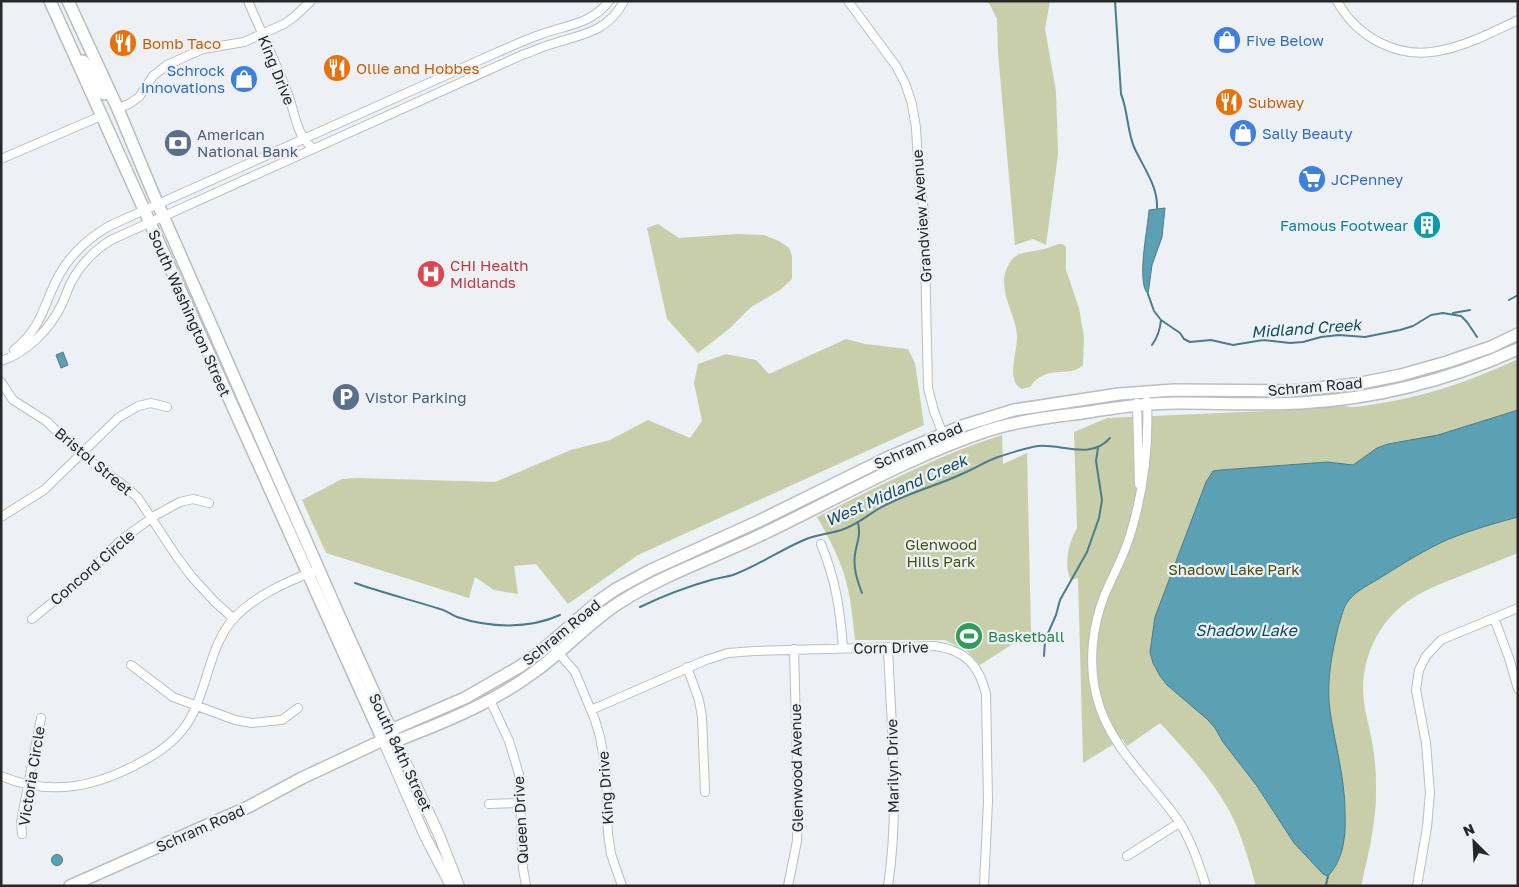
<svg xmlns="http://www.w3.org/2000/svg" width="1519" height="887" viewBox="0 0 1519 887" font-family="'Golos Text',sans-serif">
  <rect width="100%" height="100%" fill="#edf1f6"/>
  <path fill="#c7cea9" d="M988 1H1050L1045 29 1056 91 1058 154 1046 245 1033 239 1015 245 998 53 997 19Z
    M658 224 679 238 737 234 764 235 779 241 789 248 792 256V279L780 290 751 307 729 329 698 353 667 319 647 228Z
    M1058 244H1063L1066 247V270L1079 308 1084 337 1083 365C1069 379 1046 363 1030 387L1022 389C1005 381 1018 351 1017 335 1015 311 995 288 1009 264 1016 251 1027 253 1039 250 1046 249 1052 246 1058 244Z
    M846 339 865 344 908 349 915 363 924 425 638 555 568 604 536 564 514 566 518 594 494 590 475 577 469 598 326 553 302 500 342 479 357 478 495 482 571 450 610 440 648 420 690 438 702 421 694 383 698 364 726 354 756 360 769 374Z
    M1518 359V553C1498 561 1478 569 1458 577 1440 584 1422 591 1407 602 1376 624 1359 664 1364 702 1365 712 1368 722 1370 732 1374 749 1376 767 1376 785 1377 819 1369 852 1361 886H1256C1249 861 1242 836 1231 814 1213 780 1186 751 1160 723L1127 746 1122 739 1083 763 1078 578 1071 580C1063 565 1069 542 1077 528L1074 432 1107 418 1289 410 1343 405C1351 409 1361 406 1369 405 1421 398 1471 381 1518 359Z
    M1002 435 1003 464 1027 453 1031 632 980 665 967 651 945 640H855C853 620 851 600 846 581 840 558 829 538 817 517 877 487 938 455 1002 435Z"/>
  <path fill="#5ba0b3" stroke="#4b7c8a" d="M1165 208 1162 237 1152 265 1148 294C1136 282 1148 228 1149 210Z
    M63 352 68 365 61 368 56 355Z
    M1518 410V517C1495 523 1471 530 1449 539 1426 549 1404 563 1383 576 1371 584 1358 589 1349 600 1343 607 1342 616 1339 624 1332 652 1326 682 1330 711 1335 745 1345 778 1345 812 1346 835 1344 859 1328 876L1323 874 1294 843 1257 786 1223 742 1215 728 1208 720 1167 685 1160 676 1153 663 1150 652 1155 617 1206 482 1213 471 1221 470 1327 462 1353 465 1377 448 1388 444 1438 435Z
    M51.5 860a5.5 5.5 0 1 1 11 0a5.5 5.5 0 1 1-11 0Z"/>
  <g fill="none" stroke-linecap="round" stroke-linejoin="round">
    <path stroke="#4b7c8a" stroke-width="2" d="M1115 1 1121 94C1128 111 1127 130 1134 147 1143 167 1158 186 1157 208
      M1148 294 1154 311 1161 320 1180 333 1184 339 1190 342 1211 340 1233 345 1263 340 1290 343 1303 342 1321 337 1339 335 1365 337 1400 330 1413 326 1431 315 1443 313 1461 316 1467 322 1477 337
      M1509 300 1518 295
      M1453 313 1470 310
      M1152 345C1158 337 1160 330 1161 320
      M858 523C861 535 857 542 855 554 853 568 857 580 862 593
      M355 583C383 593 412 600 440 609 446 610 451 615 457 617 490 628 529 629 560 615
      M640 607C663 596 686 587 711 580 718 578 726 577 733 575 758 566 780 550 804 540 818 534 831 534 844 529 858 524 868 515 880 508 907 493 937 486 964 473 976 468 986 461 998 457 1011 453 1024 448 1038 446 1062 444 1091 460 1110 438
      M1044 656 1045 640 1056 615 1060 600 1087 552 1099 518 1102 500 1096 461 1098 448
      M1326 885 1328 876"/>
    <defs>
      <path id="minor" d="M248 1C261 32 276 63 288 94 296 116 295 132 313 149
        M848 1 896 66 905 83 912 104 916 128 919 178 924 211 928 388 934 411 944 437
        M1337 1C1357 37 1397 59 1438 51 1466 46 1493 32 1518 20
        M118 108 129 104 139 97 153 76 167 65 203 49 244 42 284 24 294 17 311 1
        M1 159 101 116
        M14 350C41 328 42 310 56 281 67 258 87 239 109 226L498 52C512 46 525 40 539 35 565 25 591 25 609 1
        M1 361C28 352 50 329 62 304 66 296 68 287 73 279 82 263 95 250 111 240L522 55C532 52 541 47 552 44 582 34 607 33 624 1
        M1 382 13 400 46 421 81 454 126 487 138 498 177 557 192 577 215 602 234 619
        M1147 401C1149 446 1144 489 1131 532 1125 554 1114 573 1105 594 1092 626 1088 664 1097 698 1110 748 1152 782 1180 823 1192 843 1199 864 1206 886
        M1137 403 1139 484
        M1 517 44 490 118 418 138 406 151 403 167 407
        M821 544C836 581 840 609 843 648
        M1494 618 1509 658 1518 689
        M32 619 88 573 122 539 156 515 180 502 193 499 209 503
        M556 650 575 672 595 720 600 737 606 771 608 834 611 854 622 886
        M131 665 173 697 235 720 252 723 282 720 298 708
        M687 667 699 700 702 717 705 792
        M490 700 509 741 519 774 523 868 526 886
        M591 710 706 660 728 653 754 651 935 646C965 650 979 665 986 694L988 801 984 886
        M1 776C51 797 97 787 143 761 162 751 179 738 190 719 208 687 209 646 234 618 255 596 284 583 312 572
        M489 804 519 803
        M22 834 21 822 41 718
        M1127 856 1179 823
        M788 886 797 841 798 805 794 649
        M888 886C900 807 891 726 888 647
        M1417 886 1427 827 1430 793 1426 743 1416 690 1419 670 1426 656 1441 640 1518 608"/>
      <path id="tertiary" d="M383 740 425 836 451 886
        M396 741 439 835 459 886"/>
      <path id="secondary" d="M50 1 383 740
        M68 1 118 109 153 193 341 620 394 737
        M83 61 104 94
        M383 740 391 730 465 698 519 667 540 652 600 600 616 589 651 570 759 521 889 457 962 426 1014 410 1119 394 1174 390 1290 391 1356 384 1401 375 1447 362 1491 347 1518 334
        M70 886 248 807 302 778 383 740 396 741C445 722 495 702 537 670 567 648 591 620 622 601 667 573 718 556 765 533 838 498 909 457 986 431 1017 421 1049 417 1082 413 1114 408 1146 403 1179 403 1219 403 1260 405 1300 403 1375 399 1449 380 1518 349"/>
    </defs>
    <use href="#minor" stroke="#babdc2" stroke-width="10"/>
    <use href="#tertiary" stroke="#babdc2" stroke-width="12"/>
    <use href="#secondary" stroke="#babdc2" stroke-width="14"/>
    <use href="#minor" stroke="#fff" stroke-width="8"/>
    <use href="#tertiary" stroke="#fff" stroke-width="10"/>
    <use href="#secondary" stroke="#fff" stroke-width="11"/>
  </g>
  <defs>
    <symbol id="shop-disc" viewBox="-11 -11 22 22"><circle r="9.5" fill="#3f7fe0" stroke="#edf1f6"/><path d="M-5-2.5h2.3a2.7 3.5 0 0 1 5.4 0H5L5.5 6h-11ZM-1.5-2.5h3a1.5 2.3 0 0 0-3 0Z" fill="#fff"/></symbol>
    <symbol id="restaurant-disc" viewBox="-11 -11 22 22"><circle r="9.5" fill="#e8710a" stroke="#edf1f6"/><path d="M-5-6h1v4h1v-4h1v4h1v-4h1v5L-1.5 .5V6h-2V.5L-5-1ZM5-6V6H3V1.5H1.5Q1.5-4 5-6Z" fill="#fff"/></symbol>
    <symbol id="bank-disc" viewBox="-11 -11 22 22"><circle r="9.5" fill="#5c6f8a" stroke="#edf1f6"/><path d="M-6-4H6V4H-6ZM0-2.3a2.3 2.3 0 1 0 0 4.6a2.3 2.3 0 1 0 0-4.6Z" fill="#fff"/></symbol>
    <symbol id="supermarket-disc" viewBox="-11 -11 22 22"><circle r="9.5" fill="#3f7fe0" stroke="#edf1f6"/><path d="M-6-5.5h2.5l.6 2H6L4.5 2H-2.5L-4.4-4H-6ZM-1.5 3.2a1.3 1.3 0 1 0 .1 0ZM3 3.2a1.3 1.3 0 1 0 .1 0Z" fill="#fff"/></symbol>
    <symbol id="building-disc" viewBox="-11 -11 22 22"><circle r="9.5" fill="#0f9aa8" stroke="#edf1f6"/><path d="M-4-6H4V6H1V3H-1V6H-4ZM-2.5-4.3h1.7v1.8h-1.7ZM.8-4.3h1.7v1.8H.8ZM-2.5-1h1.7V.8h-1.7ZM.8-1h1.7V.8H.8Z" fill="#fff"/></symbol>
    <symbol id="hospital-disc" viewBox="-11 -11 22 22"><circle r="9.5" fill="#e0444e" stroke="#edf1f6"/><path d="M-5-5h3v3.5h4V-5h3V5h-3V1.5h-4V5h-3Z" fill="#fff"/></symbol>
    <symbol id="parking-disc" viewBox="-11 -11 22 22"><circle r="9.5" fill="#5c6f8a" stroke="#edf1f6"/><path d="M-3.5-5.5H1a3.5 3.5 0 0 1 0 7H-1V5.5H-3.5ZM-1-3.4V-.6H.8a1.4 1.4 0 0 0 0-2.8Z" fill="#fff"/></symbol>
    <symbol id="stadium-disc" viewBox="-11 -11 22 22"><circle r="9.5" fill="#2e9e5b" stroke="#edf1f6"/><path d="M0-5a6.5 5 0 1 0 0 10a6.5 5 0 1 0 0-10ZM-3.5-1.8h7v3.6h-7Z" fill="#fff"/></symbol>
  </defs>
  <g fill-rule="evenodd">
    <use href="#shop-disc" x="1211" y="24" width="32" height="32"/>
    <use href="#restaurant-disc" x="107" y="27" width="32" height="32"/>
    <use href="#restaurant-disc" x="321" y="52" width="32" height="32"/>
    <use href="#shop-disc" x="228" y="63" width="32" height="32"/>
    <use href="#restaurant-disc" x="1213" y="86" width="32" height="32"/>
    <use href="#shop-disc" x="1227" y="117" width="32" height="32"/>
    <use href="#bank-disc" x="162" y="127" width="32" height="32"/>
    <use href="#supermarket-disc" x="1296" y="163" width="32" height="32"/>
    <use href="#building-disc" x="1411" y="209" width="32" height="32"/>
    <use href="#hospital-disc" x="415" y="258" width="32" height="32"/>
    <use href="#parking-disc" x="330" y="381" width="32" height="32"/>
    <use href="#stadium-disc" x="953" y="620" width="32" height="32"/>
  </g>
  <g text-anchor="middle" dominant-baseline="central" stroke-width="4.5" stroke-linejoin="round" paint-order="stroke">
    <g font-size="15" fill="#366cbe" stroke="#edf1f6" text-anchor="start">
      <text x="1246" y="40">Five Below</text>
      <text x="225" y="70" text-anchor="end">Schrock<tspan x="225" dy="17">Innovations</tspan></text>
      <text x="1262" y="133">Sally Beauty</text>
      <text x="1331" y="179">JCPenney</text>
    </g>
    <g font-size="15" fill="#c56008" stroke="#edf1f6" text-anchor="start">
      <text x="142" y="43">Bomb Taco</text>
      <text x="356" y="68">Ollie and Hobbes</text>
      <text x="1248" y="102">Subway</text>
    </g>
    <g font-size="15" fill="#262729" stroke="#edf1f6">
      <text transform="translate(277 70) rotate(68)">King Drive</text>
      <text transform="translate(921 216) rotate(-94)">Grandview Avenue</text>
      <text transform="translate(190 313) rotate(66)">South Washington Street</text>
      <text transform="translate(1315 386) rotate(-5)">Schram Road</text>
      <text transform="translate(918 445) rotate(-24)">Schram Road</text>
      <text transform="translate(94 461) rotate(40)">Bristol Street</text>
      <text transform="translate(92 567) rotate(-41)">Concord Circle</text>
      <text transform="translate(561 632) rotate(-39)">Schram Road</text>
      <text transform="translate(891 647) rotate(-1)">Corn Drive</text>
      <text transform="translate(401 752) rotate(65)">South 84th Street</text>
      <text transform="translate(892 766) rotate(-91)">Marilyn Drive</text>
      <text transform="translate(796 768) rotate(-91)">Glenwood Avenue</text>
      <text transform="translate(31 776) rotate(-81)">Victoria Circle</text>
      <text transform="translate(605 788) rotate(-94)">King Drive</text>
      <text transform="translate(520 820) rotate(-93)">Queen Drive</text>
      <text transform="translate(200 828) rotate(-24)">Schram Road</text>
    </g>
    <g font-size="15" fill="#4e5e75" stroke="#edf1f6" text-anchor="start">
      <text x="197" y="134">American<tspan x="197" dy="17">National Bank</tspan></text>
      <text x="365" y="397">Vistor Parking</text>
    </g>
    <g font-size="15" fill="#0d838f" stroke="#edf1f6" text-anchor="end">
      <text x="1408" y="225">Famous Footwear</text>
    </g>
    <g font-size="15" fill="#be3a42" stroke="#edf1f6" text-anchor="start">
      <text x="450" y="265">CHI Health<tspan x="450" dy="17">Midlands</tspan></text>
    </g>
    <g font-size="15" fill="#495010" stroke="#edf1f6">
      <text x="941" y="544">Glenwood<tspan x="941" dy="17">Hills Park</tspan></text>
      <text x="1234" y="569">Shadow Lake Park</text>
    </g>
    <g font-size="15" fill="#27864d" stroke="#edf1f6" text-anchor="start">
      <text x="988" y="636">Basketball</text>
    </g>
    <g font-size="16" font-style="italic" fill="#134e5d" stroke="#edf1f6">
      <text transform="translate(1306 328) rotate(-4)">Midland Creek</text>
      <text transform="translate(896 490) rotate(-24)">West Midland Creek</text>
      <text x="1246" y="630">Shadow Lake</text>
    </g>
  </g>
  <rect width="1519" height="887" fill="none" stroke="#262729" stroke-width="5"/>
  <g transform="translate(1474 842) rotate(336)" stroke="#edf1f6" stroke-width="4" paint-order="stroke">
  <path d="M0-4L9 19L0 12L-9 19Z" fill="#262729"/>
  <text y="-8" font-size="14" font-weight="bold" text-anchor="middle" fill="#262729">N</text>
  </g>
</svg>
